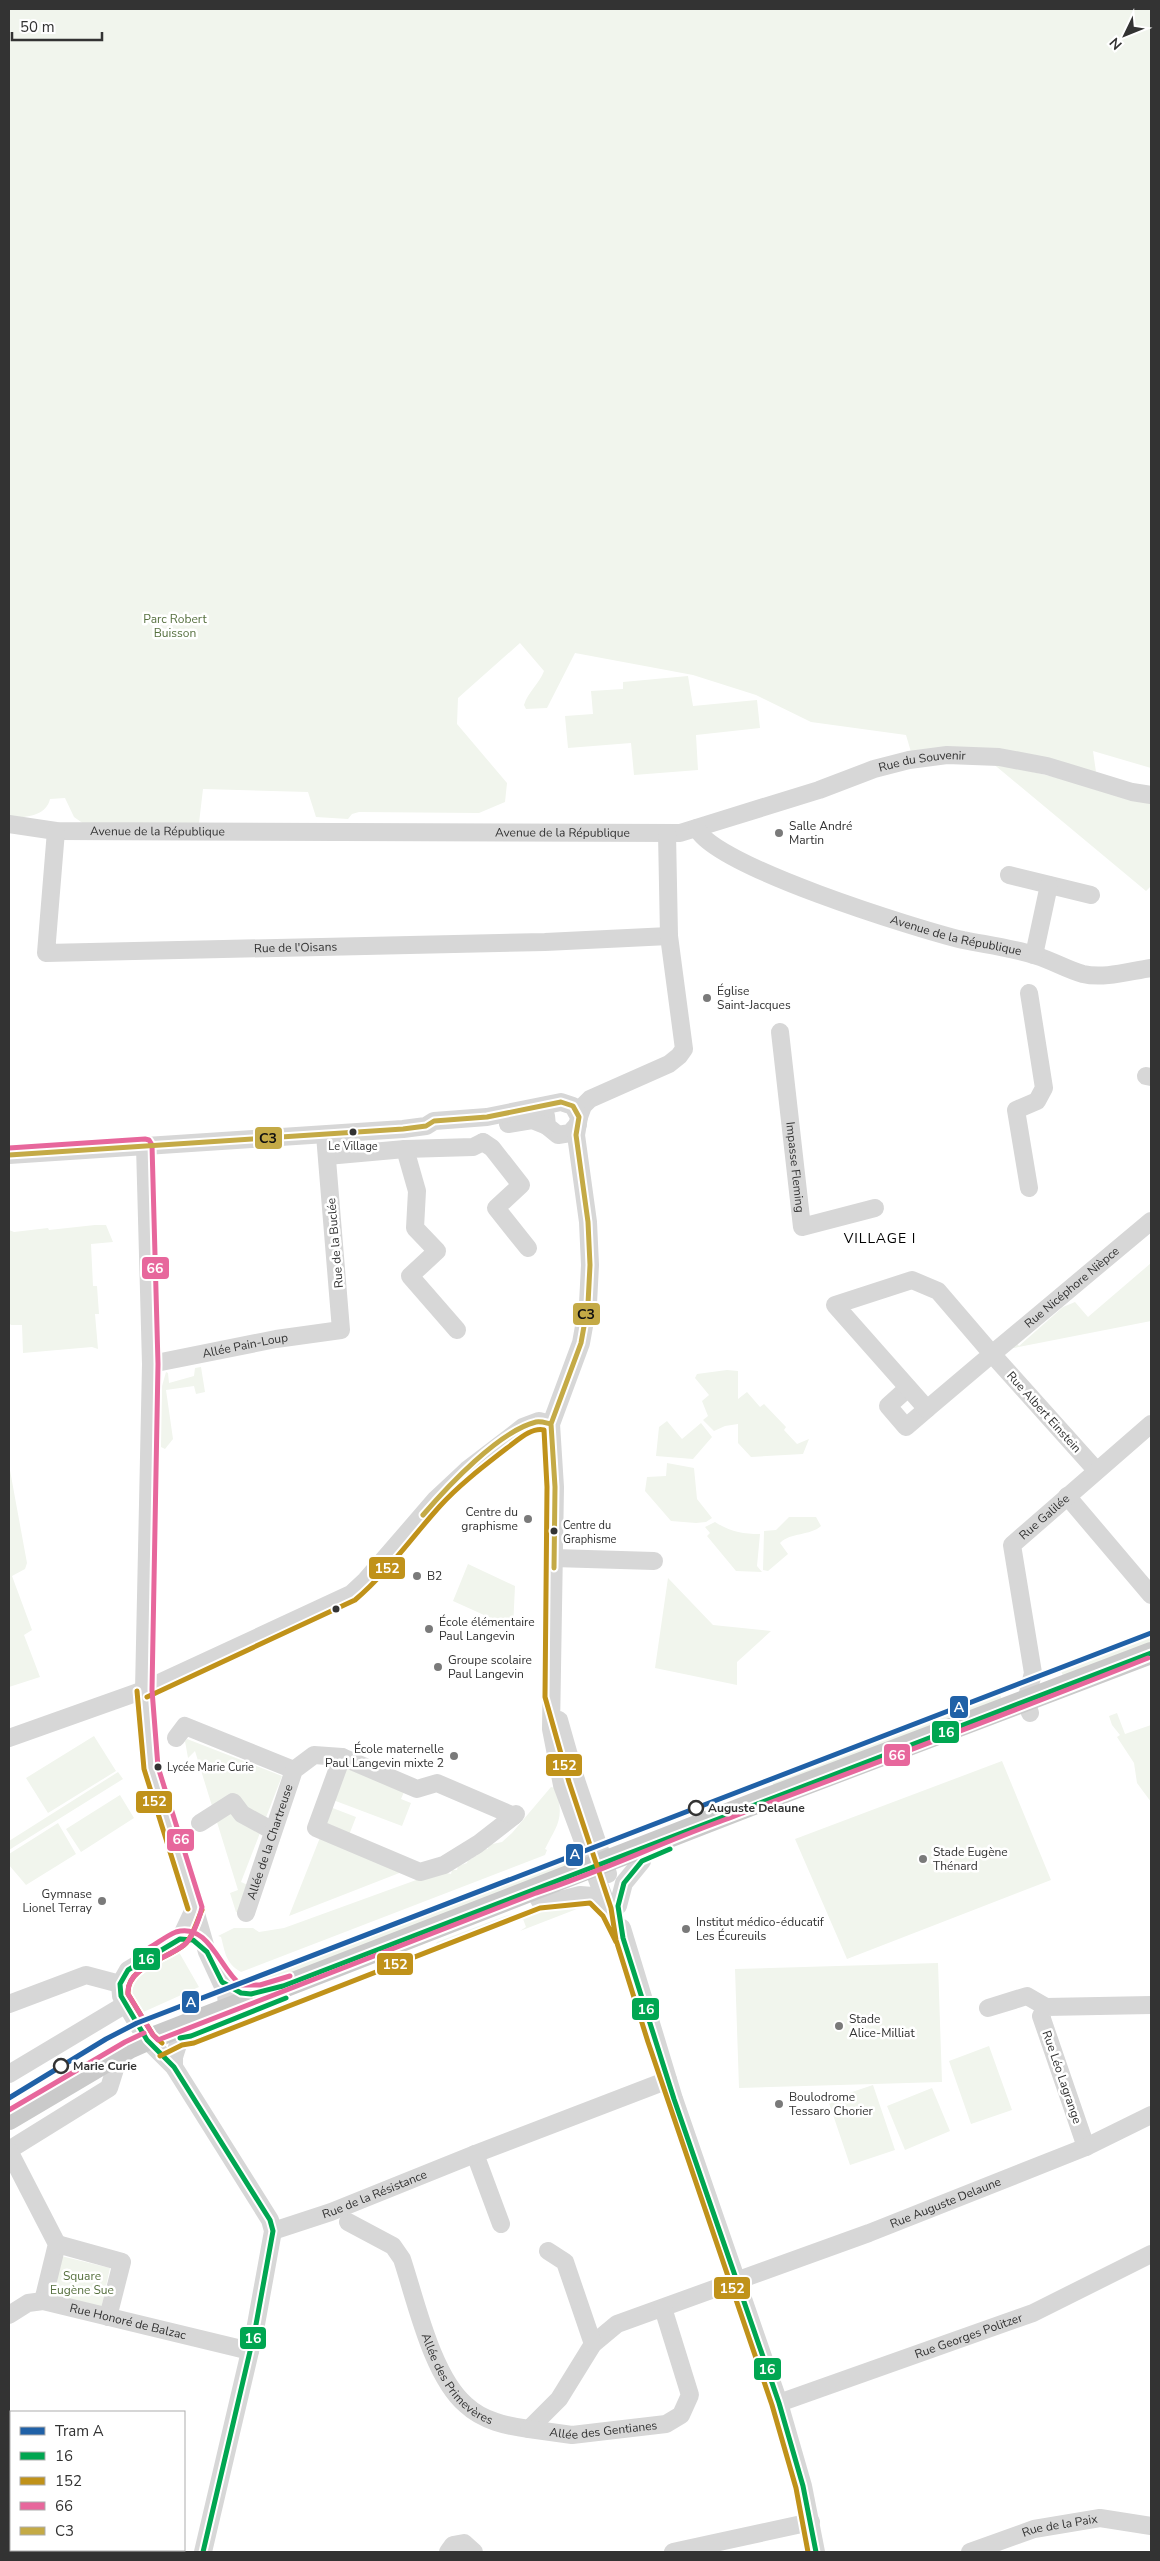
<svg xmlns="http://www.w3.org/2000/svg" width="1160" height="2561" viewBox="0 0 1160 2561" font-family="'Nunito Sans',sans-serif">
  <rect width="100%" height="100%" fill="#fff"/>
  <path fill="#f1f5ed" d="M9 9H1151V768L1093 751 1096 772 911 752 906 735 811 722 756 695 693 675 575 653 547 708 526 709 524 705C528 692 539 684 544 671L520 643 458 698 457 724 507 783 505 802 479 813 359 812 352 814 348 819 316 817 308 792 203 789 199 823 84 824 74 817 65 798 50 799C46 817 23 818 9 817Z
    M688 676 693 706 757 700 760 728 696 735 698 770 634 775 631 743 568 748 565 716 593 714 591 691 623 689V682Z
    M991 762 1151 800V886L1146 891Z
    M95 1225H106L113 1242 91 1244 93 1286H97L99 1314H95L98 1349 92 1347 23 1353 22 1325H11L9 1323V1230L14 1232 48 1228 49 1230Z
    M1151 1263V1321L1009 1349 1014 1340 1019 1346 1063 1307 1075 1302 1088 1317Z
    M201 1367 205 1392 196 1394 194 1386 166 1390 173 1439 165 1449 159 1446 162 1386 166 1372 168 1373 169 1383 194 1376 195 1368Z
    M727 1370 738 1371V1399L747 1392 760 1407 764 1404 786 1427 784 1430 797 1444 809 1439 803 1454 751 1457 738 1443V1424L725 1426 714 1431 703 1420 708 1416 702 1401 709 1395 695 1378 697 1374Z
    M667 1421 682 1439 701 1423 712 1437 693 1459 656 1456 659 1427Z
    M667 1463 694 1468 697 1499 712 1518 706 1522 696 1523 671 1521 645 1491 647 1477 666 1476Z
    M9 1465 27 1563 25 1569 12 1576 32 1630 24 1635 40 1677 9 1687Z
    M789 1517H816L821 1526C810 1536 791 1532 780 1543L788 1554 768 1571 763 1570 764 1531 776 1530Z
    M715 1522C731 1532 742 1534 760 1534L757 1566 762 1572 736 1571 707 1536 710 1533 705 1527Z
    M468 1564 515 1586 513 1628 453 1601Z
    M668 1578 713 1625 771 1631 737 1662V1685L655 1668Z
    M1151 1630V1648L1063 1676 1059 1666Z
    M998 1689 1004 1705 776 1792 770 1777Z
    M1117 1713 1125 1734 1151 1725V1802L1137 1783 1134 1763 1117 1737 1120 1735 1112 1725 1109 1716Z
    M94 1736 116 1771 48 1813 26 1778Z
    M187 1739 282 1776 241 1882 250 1886 239 1913 236 1912 230 1893 238 1890 195 1751 188 1758 185 1741Z
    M1002 1761 1051 1880 847 1959 795 1839Z
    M346 1767 404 1792 401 1799 411 1803 402 1826 333 1800Z
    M118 1772 123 1779 9 1850V1841Z
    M551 1787 555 1788C566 1819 556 1826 545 1849L547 1850 545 1855 241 1972C225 1963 225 1951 221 1937L218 1936 234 1928H253L259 1932 284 1928 430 1875 449 1864 447 1873 451 1874 452 1870H457L458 1866 467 1863 468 1859H472L473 1855 477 1856 478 1852H483V1848L488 1849V1845L502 1842 512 1833Z
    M120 1795 134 1818 81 1852 66 1829Z
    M330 1807 356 1817 349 1835 323 1826Z
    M58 1823 76 1854 26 1885 9 1865V1854Z
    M321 1835 407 1870 289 1916Z
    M563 1855 568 1868 277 1979 247 1989 232 1983Z
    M583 1897 582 1907 520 1931 526 1927 523 1919 515 1922 511 1920 441 1947 437 1951 434 1947 437 1942 505 1916Z
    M176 1947 199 1987 139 2014C136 2007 130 1999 129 1992 126 1974 163 1956 176 1947Z
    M938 1963 942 2082 739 2088 735 1969Z
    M989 2046 1012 2110 971 2124 949 2061Z
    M873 2085 895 2150 850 2165 828 2100Z
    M932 2088 950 2131 905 2150 887 2106Z
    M61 2256 110 2268 101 2309 54 2295Z"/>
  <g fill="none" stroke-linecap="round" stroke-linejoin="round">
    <g stroke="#d7d7d7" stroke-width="18">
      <path id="s1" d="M9 824 56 831 680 833 819 790 874 769 909 760 947 755 999 757 1047 766 1132 792 1151 795"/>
      <path id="s2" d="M697 828C710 865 920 930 963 940 988 945 1013 948 1037 956 1053 961 1068 970 1083 974 1104 979 1130 971 1151 968"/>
      <path id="s3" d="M56 831 46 953 545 942 669 936"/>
      <path d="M1009 875 1091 895"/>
      <path d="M1034 955 1049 885"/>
      <path id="s4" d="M780 1032 802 1227 875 1208"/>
      <path d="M1146 1076 1151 1077"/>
      <path d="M546 1116 547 1126 558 1135 570 1133 578 1124"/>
      <path d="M579 1117 583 1106 590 1099 669 1064 679 1056 684 1049 669 936 667 833"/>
      <path d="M508 1124 532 1120 547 1126"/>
      <path d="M483 1142 492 1148 521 1185 496 1208 528 1248"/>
      <path d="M145 1146 151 1364 144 1690 151 1768 182 1865 207 1952 226 1993 227 2008 223 2014 187 2030 180 2038 174 2057V2067"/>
      <path d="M405 1149 417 1191 415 1228 437 1251 410 1276 457 1330"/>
      <path d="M9 1155 403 1129 426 1126 434 1121 487 1117 561 1102 573 1106 579 1117 576 1135 588 1222 590 1265 588 1304 581 1343 551 1424 555 1487 551 1729 562 1785 609 1911 623 1938"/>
      <path d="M327 1156 405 1149 473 1147 483 1142"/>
      <path d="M1029 1188 1016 1110 1037 1101 1044 1088 1029 993"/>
      <path id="s5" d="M151 1364 276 1339 341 1330 325 1135"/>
      <path d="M908 1388 888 1406 906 1427 927 1409"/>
      <path id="s6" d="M1096 1470 992 1354 927 1409 835 1305 912 1280 938 1291 992 1354 1151 1221"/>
      <path d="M1067 1496 1151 1595"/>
      <path d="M554 1558 654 1561"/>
      <path id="s7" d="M1030 1713 1026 1701 1033 1673 1012 1545 1151 1424"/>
      <path d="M559 1720 576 1780 608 1874"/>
      <path d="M9 1738 144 1690 351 1594 366 1580 436 1499 467 1470 523 1427 539 1421 551 1424"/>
      <path d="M176 1738 185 1726 294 1770"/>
      <path d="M342 1757 316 1828 420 1872 444 1865 478 1844 514 1816"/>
      <path d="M200 1823 233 1802 242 1814 273 1831"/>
      <path d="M539 1900H560L580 1895 593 1896 608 1911"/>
      <path d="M618 1906 624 1883 642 1861"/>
      <path d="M195 1907 180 1939 128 1970 120 1984 121 1996 147 2040 174 2067 270 2220 273 2231 255 2330 203 2552"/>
      <path id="s8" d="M246 1913 294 1770 314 1755 342 1757 417 1789 437 1783 514 1816 516 1814"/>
      <path d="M622 1928 674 2099 779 2403 803 2486 816 2552"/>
      <path d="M9 2004 86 1975 120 1984"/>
      <path d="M988 2008 1027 1996 1046 2007"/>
      <path d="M9 2074 126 2004"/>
      <path d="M1086 2147 1041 2016 1046 2007 1151 2005"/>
      <path d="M9 2150 109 2088 115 2069"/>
      <path d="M9 2151 57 2244 43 2301"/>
      <path d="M475 2154 501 2224"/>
      <path id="s9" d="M348 2222 393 2246 402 2259C416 2301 432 2376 466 2405 483 2421 507 2426 529 2429L559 2399 593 2344 617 2324 869 2233 1086 2147 1151 2115"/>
      <path id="s10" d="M273 2231 331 2212 475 2154 668 2080"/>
      <path d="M57 2244 122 2262 108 2317"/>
      <path d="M548 2251 565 2262 593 2344"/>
      <path id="s11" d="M9 2315 28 2303 43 2301 250 2351"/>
      <path id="s12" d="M779 2403 1033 2313 1151 2254"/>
      <path id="s13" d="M529 2429 572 2435 666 2424 681 2415 690 2395 663 2308"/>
      <path d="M448 2552 453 2545 464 2543 474 2552"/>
      <path d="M673 2552 811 2522"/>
      <path id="s14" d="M970 2552 1034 2529 1100 2518 1151 2526"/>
    </g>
    <path stroke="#cacaca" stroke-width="22" d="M9 2119 129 2048 147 2040 774 1796 1151 1653"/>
    <defs>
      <path id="bus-1" d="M670 1849 642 1861 624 1883 618 1906 623 1938 674 2099 779 2403 803 2486 816 2552
        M180 2038 191 2036 286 1998
        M203 2552 255 2330 273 2231 270 2220 174 2067 147 2040 121 1996 120 1984 128 1970 180 1939 193 1940 207 1952 222 1982 241 1993 251 1994 283 1986 1151 1653"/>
      <path id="bus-2" d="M137 1691 144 1769 188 1909
        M147 1697 355 1600C387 1573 412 1537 440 1506 460 1484 484 1466 507 1448 517 1441 531 1427 544 1430L547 1487 545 1697 569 1782 611 1908 616 1940 648 2042 772 2405 796 2488 808 2552
        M162 2043 153 2035 128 1994C126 1967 167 1959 184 1945 193 1938 197 1920 202 1910
        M160 2056 182 2045 194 2043 540 1908 590 1903 603 1916 616 1942"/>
      <path id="bus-3" d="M9 1148 145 1139 149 1140 152 1145 158 1364 152 1690 158 1767 202 1907C200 1917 192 1939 184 1945 167 1959 126 1967 128 1994L153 2035 158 2040 536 1893C598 1873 656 1845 716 1823 860 1769 1005 1715 1148 1658
        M149 1948C158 1943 166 1936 176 1932 209 1922 220 1970 241 1985H260L290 1976
        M9 2110 125 2042 144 2033"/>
      <path id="bus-4" d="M9 1155 403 1129 426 1126 434 1121 487 1117 561 1102 573 1106 579 1117 576 1135 588 1222 590 1265 588 1304 581 1343 551 1424 555 1487 554 1568
        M423 1515C447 1487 499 1431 536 1422 541 1421 546 1423 551 1424"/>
    </defs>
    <use href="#bus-1" stroke="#fff" stroke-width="9"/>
    <use href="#bus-2" stroke="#fff" stroke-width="9"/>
    <use href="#bus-3" stroke="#fff" stroke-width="9"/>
    <use href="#bus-4" stroke="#fff" stroke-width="9"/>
    <use href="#bus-1" stroke="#00a651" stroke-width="5"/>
    <use href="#bus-2" stroke="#c0921a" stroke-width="5"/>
    <use href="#bus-3" stroke="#e7679c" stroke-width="5"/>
    <use href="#bus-4" stroke="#c4aa46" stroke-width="5"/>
    <defs>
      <path id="tram-1" d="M9 2098 106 2039 137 2023 1151 1633"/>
    </defs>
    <use href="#tram-1" stroke="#fff" stroke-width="9"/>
    <use href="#tram-1" stroke="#2061a7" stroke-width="5"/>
  </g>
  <g fill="#7a7a7a" stroke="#fff" stroke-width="2">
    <circle cx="779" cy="833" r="5"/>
    <circle cx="707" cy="998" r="5"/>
    <circle cx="528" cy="1519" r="5"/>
    <circle cx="417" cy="1576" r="5"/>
    <circle cx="429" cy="1629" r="5"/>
    <circle cx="438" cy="1667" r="5"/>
    <circle cx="454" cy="1756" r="5"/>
    <circle cx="923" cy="1859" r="5"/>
    <circle cx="102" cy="1901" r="5"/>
    <circle cx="686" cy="1929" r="5"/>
    <circle cx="839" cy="2026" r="5"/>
    <circle cx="779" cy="2104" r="5"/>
  </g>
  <g fill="#333" stroke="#fff" stroke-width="2">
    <circle cx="353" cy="1132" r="4.5"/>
    <circle cx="554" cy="1531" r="4.5"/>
    <circle cx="336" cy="1609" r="4.5"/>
    <circle cx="158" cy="1767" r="4.5"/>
  </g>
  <g fill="#fff" stroke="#333" stroke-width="2.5">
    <circle cx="696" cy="1808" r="7"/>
    <circle cx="61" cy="2066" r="7"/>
  </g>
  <g text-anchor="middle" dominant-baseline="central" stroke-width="5" stroke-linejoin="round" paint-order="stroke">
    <g font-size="11" fill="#333" stroke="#fff" text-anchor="start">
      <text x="353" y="1146" text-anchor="middle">Le Village</text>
      <text x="563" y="1525">Centre du<tspan x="563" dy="14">Graphisme</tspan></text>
      <text x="167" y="1767">Lycée Marie Curie</text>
    </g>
    <g font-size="12" fill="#56703f" stroke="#fff">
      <text x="175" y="619">Parc Robert<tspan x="175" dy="14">Buisson</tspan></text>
      <text x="82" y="2276">Square<tspan x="82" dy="14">Eugène Sue</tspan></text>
    </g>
    <g font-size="12" fill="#333" stroke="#fff">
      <text stroke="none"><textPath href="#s1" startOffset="925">Rue du Souvenir</textPath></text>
      <text stroke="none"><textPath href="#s1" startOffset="149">Avenue de la République</textPath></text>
      <text stroke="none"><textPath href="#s1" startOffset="554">Avenue de la République</textPath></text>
      <text stroke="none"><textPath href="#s2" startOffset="284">Avenue de la République</textPath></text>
      <text stroke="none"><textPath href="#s3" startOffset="372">Rue de l'Oisans</textPath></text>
      <text stroke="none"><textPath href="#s4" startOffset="136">Impasse Fleming</textPath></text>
      <text transform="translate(335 1243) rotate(-95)">Rue de la Buclée</text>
      <text stroke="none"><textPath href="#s6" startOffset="676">Rue Nicéphore Nièpce</textPath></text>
      <text stroke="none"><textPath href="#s5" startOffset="96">Allée Pain-Loup</textPath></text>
      <text transform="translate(1044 1412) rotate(48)">Rue Albert Einstein</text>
      <text stroke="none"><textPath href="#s7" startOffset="214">Rue Galilée</textPath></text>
      <text stroke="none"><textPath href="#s8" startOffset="75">Allée de la Chartreuse</textPath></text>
      <text transform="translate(1062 2077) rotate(71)">Rue Léo Lagrange</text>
      <text stroke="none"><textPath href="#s10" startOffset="108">Rue de la Résistance</textPath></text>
      <text stroke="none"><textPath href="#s9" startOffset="785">Rue Auguste Delaune</textPath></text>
      <text stroke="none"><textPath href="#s11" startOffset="125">Rue Honoré de Balzac</textPath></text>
      <text stroke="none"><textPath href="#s12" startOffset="201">Rue Georges Politzer</textPath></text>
      <text stroke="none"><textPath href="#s9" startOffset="202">Allée des Primevères</textPath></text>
      <text stroke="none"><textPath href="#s13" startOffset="75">Allée des Gentianes</textPath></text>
      <text stroke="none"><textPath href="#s14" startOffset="94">Rue de la Paix</textPath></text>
    </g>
    <g font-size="12" fill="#333" stroke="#fff" text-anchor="start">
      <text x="789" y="826">Salle André<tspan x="789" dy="14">Martin</tspan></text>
      <text x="717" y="991">Église<tspan x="717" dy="14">Saint-Jacques</tspan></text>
      <text x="518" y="1512" text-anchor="end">Centre du<tspan x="518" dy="14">graphisme</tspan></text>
      <text x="427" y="1576">B2</text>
      <text x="439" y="1622">École élémentaire<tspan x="439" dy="14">Paul Langevin</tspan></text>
      <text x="448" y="1660">Groupe scolaire<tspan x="448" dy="14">Paul Langevin</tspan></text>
      <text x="444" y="1749" text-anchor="end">École maternelle<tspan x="444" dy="14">Paul Langevin mixte 2</tspan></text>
      <text x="933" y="1852">Stade Eugène<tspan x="933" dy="14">Thénard</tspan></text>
      <text x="92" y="1894" text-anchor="end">Gymnase<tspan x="92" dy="14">Lionel Terray</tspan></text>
      <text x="696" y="1922">Institut médico-éducatif<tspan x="696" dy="14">Les Écureuils</tspan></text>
      <text x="849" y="2019">Stade<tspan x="849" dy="14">Alice-Milliat</tspan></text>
      <text x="789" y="2097">Boulodrome<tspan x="789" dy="14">Tessaro Chorier</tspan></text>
    </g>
    <g font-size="12" font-weight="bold" fill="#333" stroke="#fff" text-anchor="start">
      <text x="708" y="1808">Auguste Delaune</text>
      <text x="73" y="2066">Marie Curie</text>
    </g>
    <g font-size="14" letter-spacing="1" fill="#000" stroke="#fff">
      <text x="880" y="1238">VILLAGE I</text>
    </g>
  </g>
  <g stroke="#fff" stroke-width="2">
    <rect x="254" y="1126" width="29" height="24" rx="5" fill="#c4aa46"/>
    <rect x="141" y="1256" width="29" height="24" rx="5" fill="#e7679c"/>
    <rect x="572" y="1302" width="29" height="24" rx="5" fill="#c4aa46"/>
    <rect x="368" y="1556" width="38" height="24" rx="5" fill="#c0921a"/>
    <rect x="949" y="1695" width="20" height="24" rx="5" fill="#2061a7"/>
    <rect x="931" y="1720" width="29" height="24" rx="5" fill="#00a651"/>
    <rect x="883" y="1743" width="28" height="24" rx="5" fill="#e7679c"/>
    <rect x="545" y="1753" width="38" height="24" rx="5" fill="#c0921a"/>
    <rect x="135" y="1790" width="38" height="24" rx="5" fill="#c0921a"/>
    <rect x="166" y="1828" width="29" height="24" rx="5" fill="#e7679c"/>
    <rect x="565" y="1843" width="19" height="24" rx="5" fill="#2061a7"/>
    <rect x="132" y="1947" width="29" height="24" rx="5" fill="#00a651"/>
    <rect x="376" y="1952" width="38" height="24" rx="5" fill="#c0921a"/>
    <rect x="181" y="1990" width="19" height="24" rx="5" fill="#2061a7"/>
    <rect x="631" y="1997" width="29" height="24" rx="5" fill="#00a651"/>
    <rect x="713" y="2276" width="38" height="24" rx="5" fill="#c0921a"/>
    <rect x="239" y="2326" width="28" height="24" rx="5" fill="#00a651"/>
    <rect x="753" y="2357" width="29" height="24" rx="5" fill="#00a651"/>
  </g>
  <g font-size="14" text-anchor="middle" font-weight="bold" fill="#fff">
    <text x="155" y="1273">66</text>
    <text x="387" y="1573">152</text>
    <text x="959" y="1712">A</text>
    <text x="946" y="1737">16</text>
    <text x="897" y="1760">66</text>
    <text x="564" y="1770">152</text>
    <text x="154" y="1806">152</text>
    <text x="181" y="1844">66</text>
    <text x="575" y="1859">A</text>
    <text x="146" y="1964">16</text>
    <text x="395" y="1969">152</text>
    <text x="191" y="2007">A</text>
    <text x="646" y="2014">16</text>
    <text x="732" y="2293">152</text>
    <text x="253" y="2343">16</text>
    <text x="767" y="2374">16</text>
  </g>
  <g font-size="14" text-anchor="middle" font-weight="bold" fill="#111">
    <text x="268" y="1143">C3</text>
    <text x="586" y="1319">C3</text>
  </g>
  <rect width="1160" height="2561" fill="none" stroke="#333333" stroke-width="20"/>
  <rect x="10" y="2411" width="175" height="140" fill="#ffffff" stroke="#adadad"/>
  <rect x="20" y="2427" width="25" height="8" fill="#2061a7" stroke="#adadad"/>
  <text x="55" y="2436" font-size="15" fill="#333333">Tram A</text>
  <rect x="20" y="2452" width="25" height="8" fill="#00a651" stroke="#adadad"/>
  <text x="55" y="2461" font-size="15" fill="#333333">16</text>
  <rect x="20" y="2477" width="25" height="8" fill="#c0921a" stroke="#adadad"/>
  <text x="55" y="2486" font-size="15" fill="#333333">152</text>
  <rect x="20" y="2502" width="25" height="8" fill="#e7679c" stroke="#adadad"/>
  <text x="55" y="2511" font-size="15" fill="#333333">66</text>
  <rect x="20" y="2527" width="25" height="8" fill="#c4aa46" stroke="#adadad"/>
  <text x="55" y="2536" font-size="15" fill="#333333">C3</text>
  <g transform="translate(1125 35) rotate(227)" stroke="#ffffff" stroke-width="4" paint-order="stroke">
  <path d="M0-4L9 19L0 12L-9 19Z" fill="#333333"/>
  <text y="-8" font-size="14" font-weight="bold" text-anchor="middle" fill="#333333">N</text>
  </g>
  <path d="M12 32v8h90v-8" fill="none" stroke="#333333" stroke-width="2.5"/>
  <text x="20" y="32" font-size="15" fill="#333333" stroke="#ffffff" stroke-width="4" paint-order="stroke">50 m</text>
</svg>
